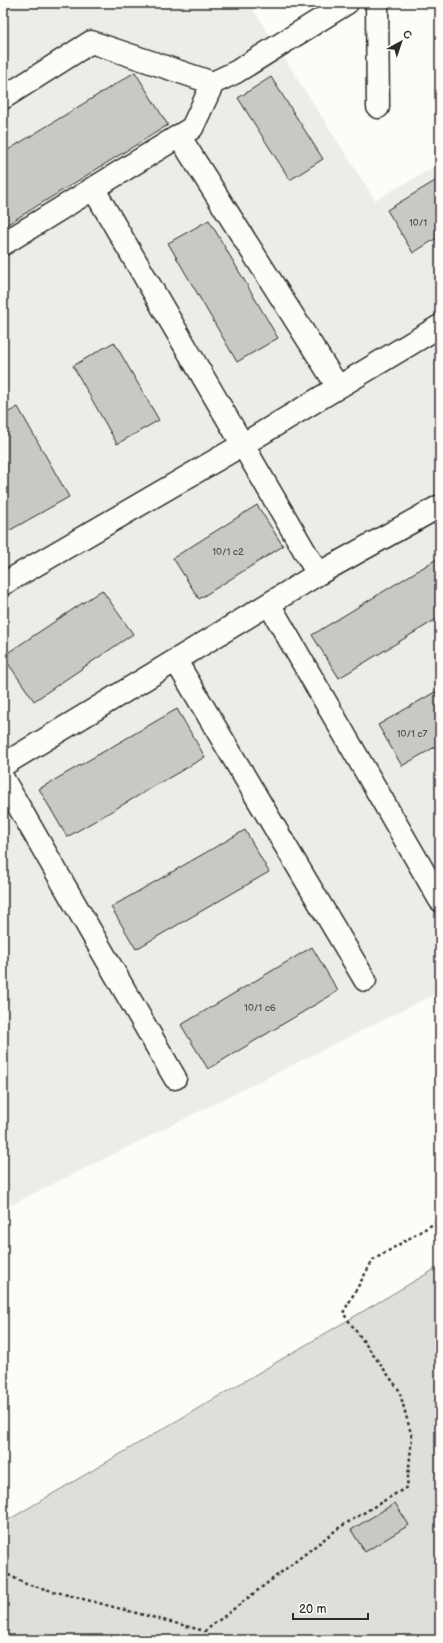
<svg xmlns="http://www.w3.org/2000/svg" width="443" height="1643" viewBox="0 0 443 1643" font-family="'Balsamiq Sans',sans-serif">
  <rect width="100%" height="100%" fill="#fdfcf7"/>
  <filter id="ink" filterUnits="userSpaceOnUse"><feTurbulence type="fractalNoise" baseFrequency=".025" numOctaves="2"/><feDisplacementMap in="SourceGraphic" scale="8" xChannelSelector="R" yChannelSelector="G"/><feConvolveMatrix kernelMatrix="1 2 1 2 8 2 1 2 1" color-interpolation-filters="sRGB"/></filter>
  <g filter="url(#ink)">
    <path fill="#edece8" d="M3 3H249L375 200 440 164V1002L435 994 3 1209Z"/>
    <path fill="#dfdeda" stroke="#858482" d="M440 1266V1640H4L3 1636V1523Z"/>
    <path fill="#c9c8c4" stroke="#2b2b2b" d="M135 72 168 125 3 227V153Z
      M271 77 323 159 290 180 238 98Z
      M440 178V236L413 253 387 210Z
      M209 220 278 338 237 362 168 243Z
      M114 342 159 420 117 444 73 366Z
      M18 407 69 497 5 533 3 528V415Z
      M257 505 283 546 199 599 173 558Z
      M440 557V617L339 678 312 635Z
      M102 590 133 634 34 701 3 656Z
      M440 689V744L402 766 378 725Z
      M177 709 205 757 67 837 39 789Z
      M3 712 7 719 3 722Z
      M245 830 269 872 136 949 111 907Z
      M312 947 338 991 208 1069 181 1025Z
      M395 1503 409 1525 365 1552 351 1530Z"/>
    <g fill="none" stroke-linecap="round" stroke-linejoin="round">
      <defs>
        <path id="minor" d="M377 3 378 107
          M3 98 91 42 213 83
          M179 136 338 387
          M93 188 318 574
          M3 244 192 128 213 83 236 72 347 3
          M3 584 242 445 440 326
          M269 604 440 900
          M176 661 365 980
          M3 765 318 574 440 506
          M3 779 175 1078"/>
      </defs>
      <use href="#minor" stroke="#2b2b2b" stroke-width="25"/>
      <path stroke="#2b2b2b" stroke-width="2.5" stroke-dasharray="3 3" stroke-linecap="butt" d="M3 1572 26 1584 205 1631 340 1527 407 1487 412 1437 399 1390 343 1313 373 1260 440 1220"/>
      <use href="#minor" stroke="#fdfcf7" stroke-width="22"/>
    </g>
  </g>
  <g text-anchor="middle" dominant-baseline="central" stroke-width="4" stroke-linejoin="round" paint-order="stroke">
    <g font-size="10" fill="#525251">
      <text x="418" y="223">10/1</text>
      <text x="228" y="552">10/1 с2</text>
      <text x="412" y="734">10/1 с7</text>
      <text x="260" y="1008">10/1 с6</text>
    </g>
  </g>
  <rect width="443" height="1643" fill="none" stroke="#fdfcf7" stroke-width="16"/>
  <rect x="8" y="8" width="427" height="1627" fill="none" stroke="#2b2b2b" stroke-width="1.5" filter="url(#ink)"/>
  <g transform="translate(401 42) rotate(40)" stroke="#fdfcf7" stroke-width="3" paint-order="stroke">
  <path d="M0-3L7 15L0 10L-7 15Z" fill="#2b2b2b"/>
  <text y="-6" font-size="11" font-weight="bold" text-anchor="middle" fill="#2b2b2b">С</text>
  </g>
  <path d="M293 1613v6h75v-6" fill="none" stroke="#2b2b2b" stroke-width="2"/>
  <text x="299" y="1613" font-size="12" fill="#2b2b2b" stroke="#fdfcf7" stroke-width="3" paint-order="stroke">20 m</text>
</svg>
